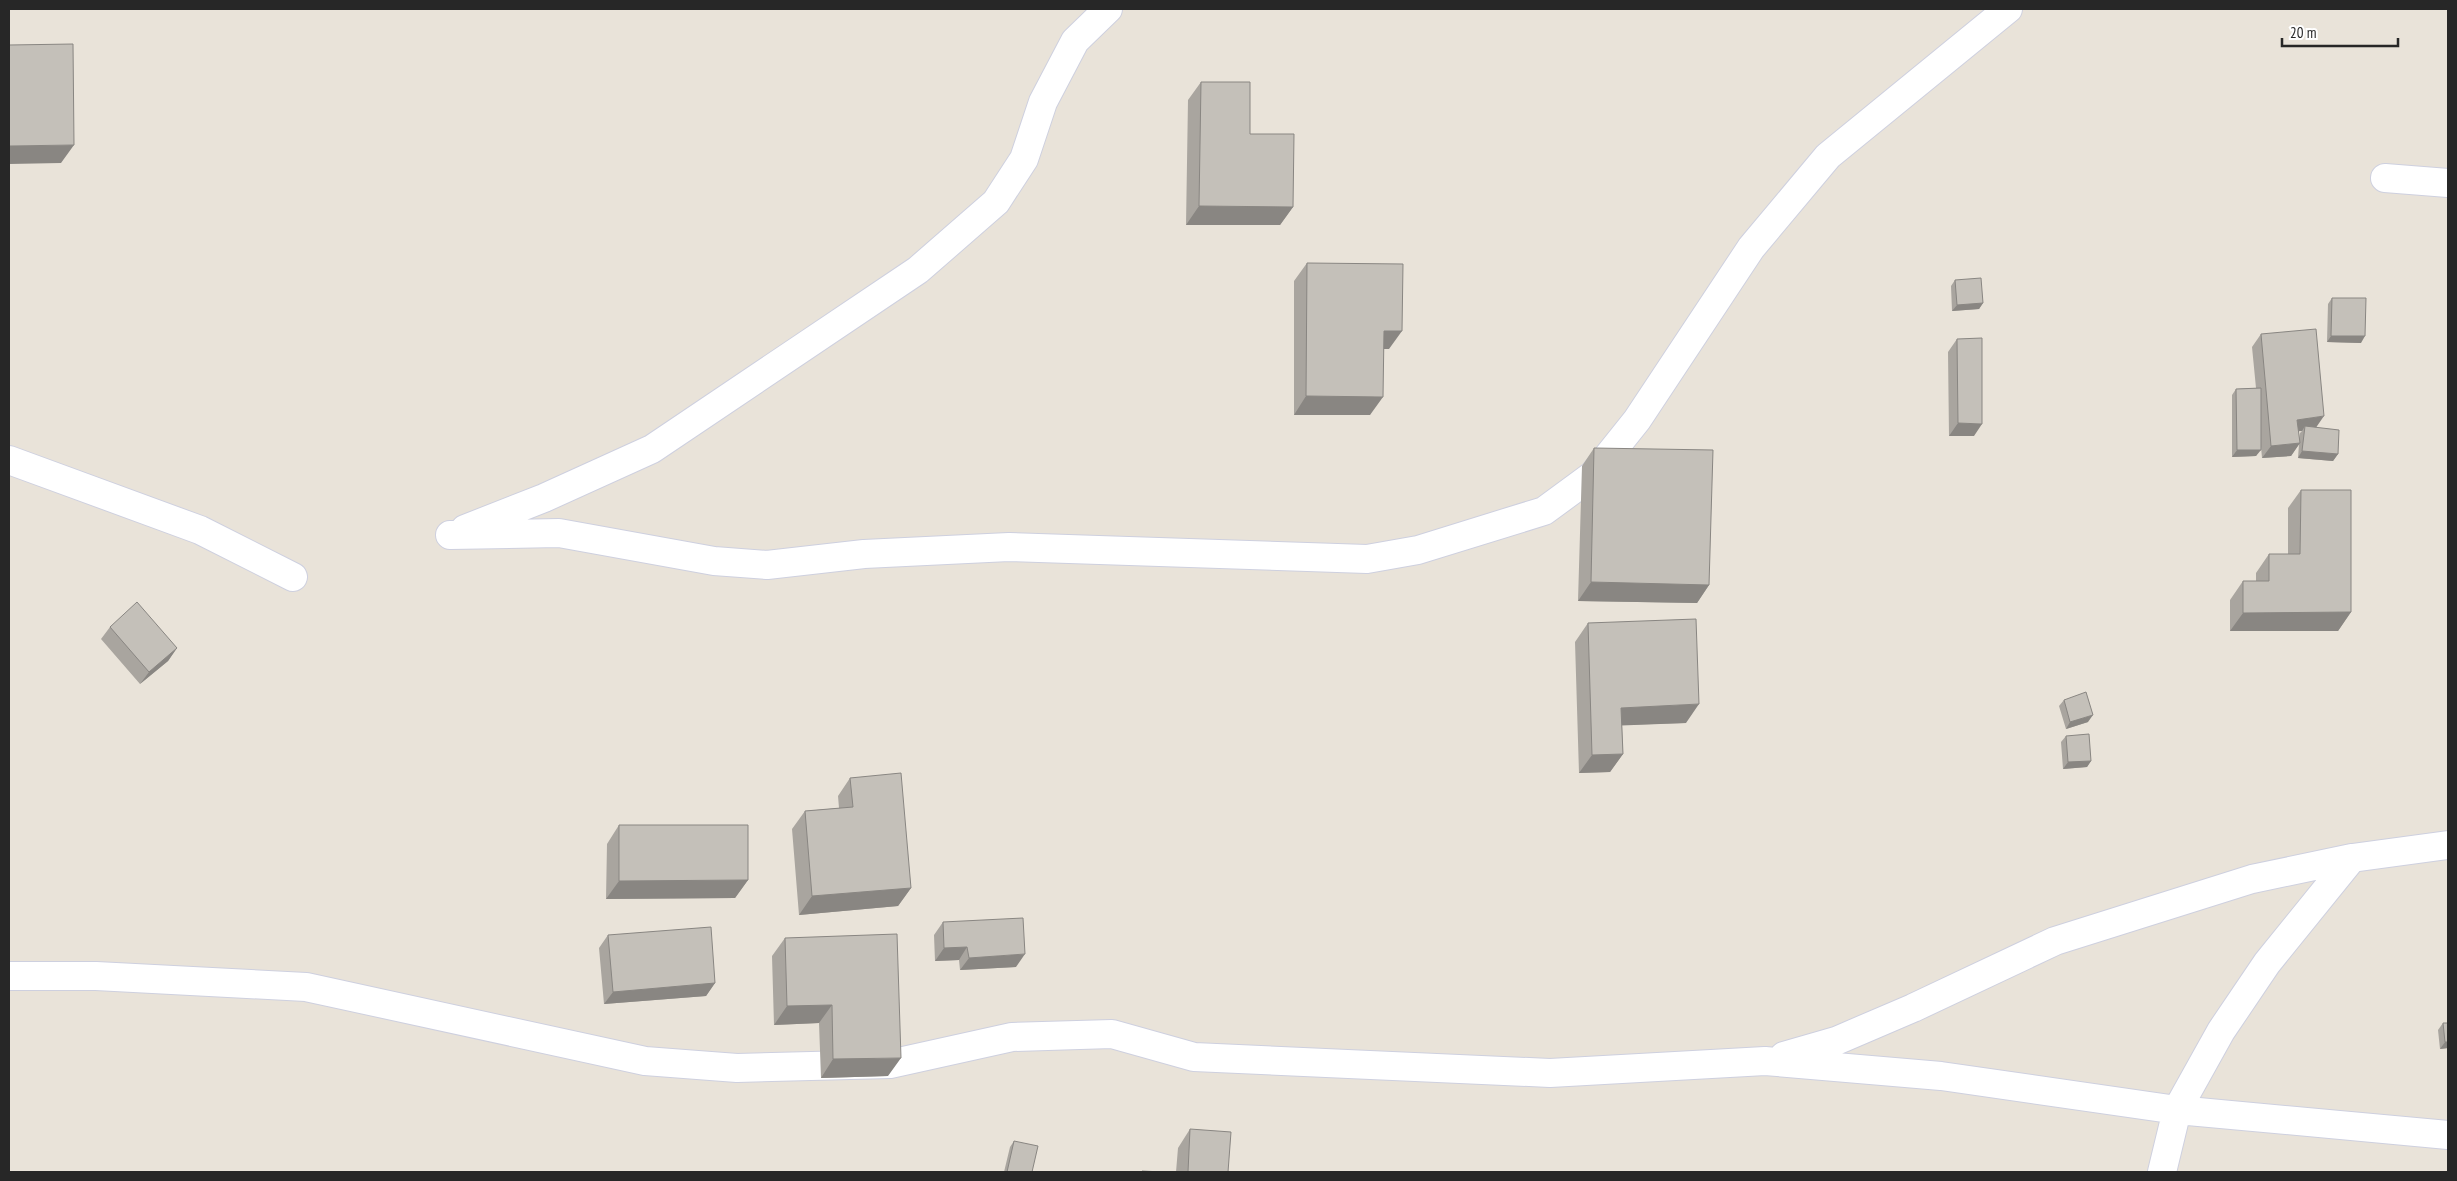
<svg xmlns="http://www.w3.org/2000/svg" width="2457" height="1181" viewBox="0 0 2457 1181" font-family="'PT Sans Narrow',sans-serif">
  <rect width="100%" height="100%" fill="#e9e3d9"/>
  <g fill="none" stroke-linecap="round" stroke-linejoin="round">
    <defs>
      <path id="minor" d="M2385 178 2448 183
        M9 460 200 530 293 577
        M465 529 544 498 652 449 918 270 996 202 1024 159 1043 102 1075 41 1108 9
        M450 535 559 533 714 561 767 565 864 554 1009 547 1367 559 1418 550 1544 511 1593 475 1637 420 1751 248 1828 156 2008 9
        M9 976H96L306 987 645 1061 737 1068 890 1064 1012 1037 1112 1034 1194 1057 1550 1073 1765 1061 1941 1076 2177 1110 2448 1135
        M1784 1056 1836 1041 1913 1008 2055 941 2252 879 2352 858 2448 845
        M2162 1172 2177 1110 2221 1031 2267 963 2352 858"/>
    </defs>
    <use href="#minor" stroke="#ced0df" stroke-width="30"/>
    <use href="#minor" stroke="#fff" stroke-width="28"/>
  </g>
  <path fill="#a9a59f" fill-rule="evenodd" d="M1201 82 1250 134 1293 207 1280 225H1186L1188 100Z
    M1307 263 1389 349H1384L1370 415H1294V281Z
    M1955 280 1983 303 1979 309 1952 311 1951 286Z
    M2332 298 2361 343 2327 342 2328 304Z
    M2261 334 2317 428 2338 454 2333 461 2298 458 2299 444 2291 456 2262 458 2261 447 2256 456 2232 457V395L2236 389 2256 388 2252 347ZM2298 431H2302L2300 433 2299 440Z
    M1957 339 1974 436H1949L1948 352Z
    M1594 448 1709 585 1697 603 1578 601 1582 466Z
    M2301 490 2351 612 2338 631H2230V600L2243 581H2256V573L2269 554H2288V508Z
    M1588 623 1686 723 1622 725 1623 754 1610 772 1579 773 1575 642Z
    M110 627 177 648 168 661 140 684 101 639Z
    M2064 700 2088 722 2066 729 2059 706Z
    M2066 736 2091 761 2087 767 2063 769 2061 742Z
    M850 778 911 888 898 906 799 915 792 829 805 811 839 808 838 796Z
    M619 825 748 880 735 898 606 899 607 844Z
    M943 922 1016 967 960 970 959 960 935 961 934 935Z
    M608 935 715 983 706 996 604 1004 599 948Z
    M785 938 888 1076 821 1078 819 1023 774 1025 772 956Z
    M2443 1023H2448V1048L2440 1049 2438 1030Z
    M1190 1129 1228 1172H1176L1178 1148Z
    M1014 1141 1032 1172H1004L1010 1147Z"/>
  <path fill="#898682" d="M74 145 61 163 9 164V146Z
    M1199 206 1293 207 1280 225H1186Z
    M1983 303 1979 309 1952 311 1957 305Z
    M1384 331H1402L1389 349H1371Z
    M2331 336H2365L2361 343 2327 342Z
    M1306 396 1383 397 1370 415H1294Z
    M2324 416 2315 429 2305 426 2302 431 2288 432 2297 420Z
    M1958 423 1982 424 1974 436H1949Z
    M2300 443 2291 456 2262 458 2271 446Z
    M2237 450H2261L2256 456 2232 457Z
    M2302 451 2338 454 2333 461 2298 458Z
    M1591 582 1709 585 1697 603 1578 601Z
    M2351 612 2338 631H2230L2243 613Z
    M177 648 168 661 140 684 149 672Z
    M1699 704 1686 723 1608 726 1621 708Z
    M2093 715 2088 722 2066 729 2070 722Z
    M1623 754 1610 772 1579 773 1592 755Z
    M2091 761 2087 767 2063 769 2068 762Z
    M748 880 735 898 606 899 619 881Z
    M911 888 898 906 799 915 812 896Z
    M967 947 959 960 935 961 944 948Z
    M1025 954 1016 967 960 970 969 958Z
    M715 983 706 996 604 1004 613 992Z
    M832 1005 819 1023 774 1025 787 1006Z
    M2445 1042H2448V1048L2440 1049Z
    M901 1058 888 1076 821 1078 833 1059Z"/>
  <path fill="#c4c0b9" stroke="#898682" d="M73 44 74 145 9 146V45Z
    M1201 82H1250V134H1294L1293 207 1199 206Z
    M1307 263 1403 264 1402 331H1384L1383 397 1306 396Z
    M1981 278 1983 303 1957 305 1955 280Z
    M2332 298H2366L2365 336H2331Z
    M2316 329 2324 416 2297 420 2300 443 2271 446 2261 334Z
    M1982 338V424L1958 423 1957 339Z
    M2261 388V450H2237L2236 389Z
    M2305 426 2339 430 2338 454 2302 451Z
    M1594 448 1713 450 1709 585 1591 582Z
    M2301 490H2351V612L2243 613V581H2269V554H2300Z
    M137 602 177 648 149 672 110 627Z
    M1696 619 1699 704 1621 708 1623 754 1592 755 1588 623Z
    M2086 692 2093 715 2070 722 2064 700Z
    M2089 734 2091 761 2068 762 2066 736Z
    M901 773 911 888 812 896 805 811 853 807 850 778Z
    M619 825H748V880L619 881Z
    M1023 918 1025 954 969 958 967 947 944 948 943 922Z
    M711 927 715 983 613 992 608 935Z
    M897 934 901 1058 833 1059 832 1005 787 1006 785 938Z
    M2443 1023H2448V1042H2445Z
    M1190 1129 1231 1132 1228 1172H1188Z
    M1014 1141 1038 1146 1032 1172H1007Z
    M1142 1171 1162 1172H1141Z"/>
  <rect width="2457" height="1181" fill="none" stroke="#272727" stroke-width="20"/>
  <path d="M2282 38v8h116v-8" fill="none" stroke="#272727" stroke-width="2.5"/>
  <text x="2290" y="38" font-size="15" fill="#272727" stroke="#ffffff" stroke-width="4" paint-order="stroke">20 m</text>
</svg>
